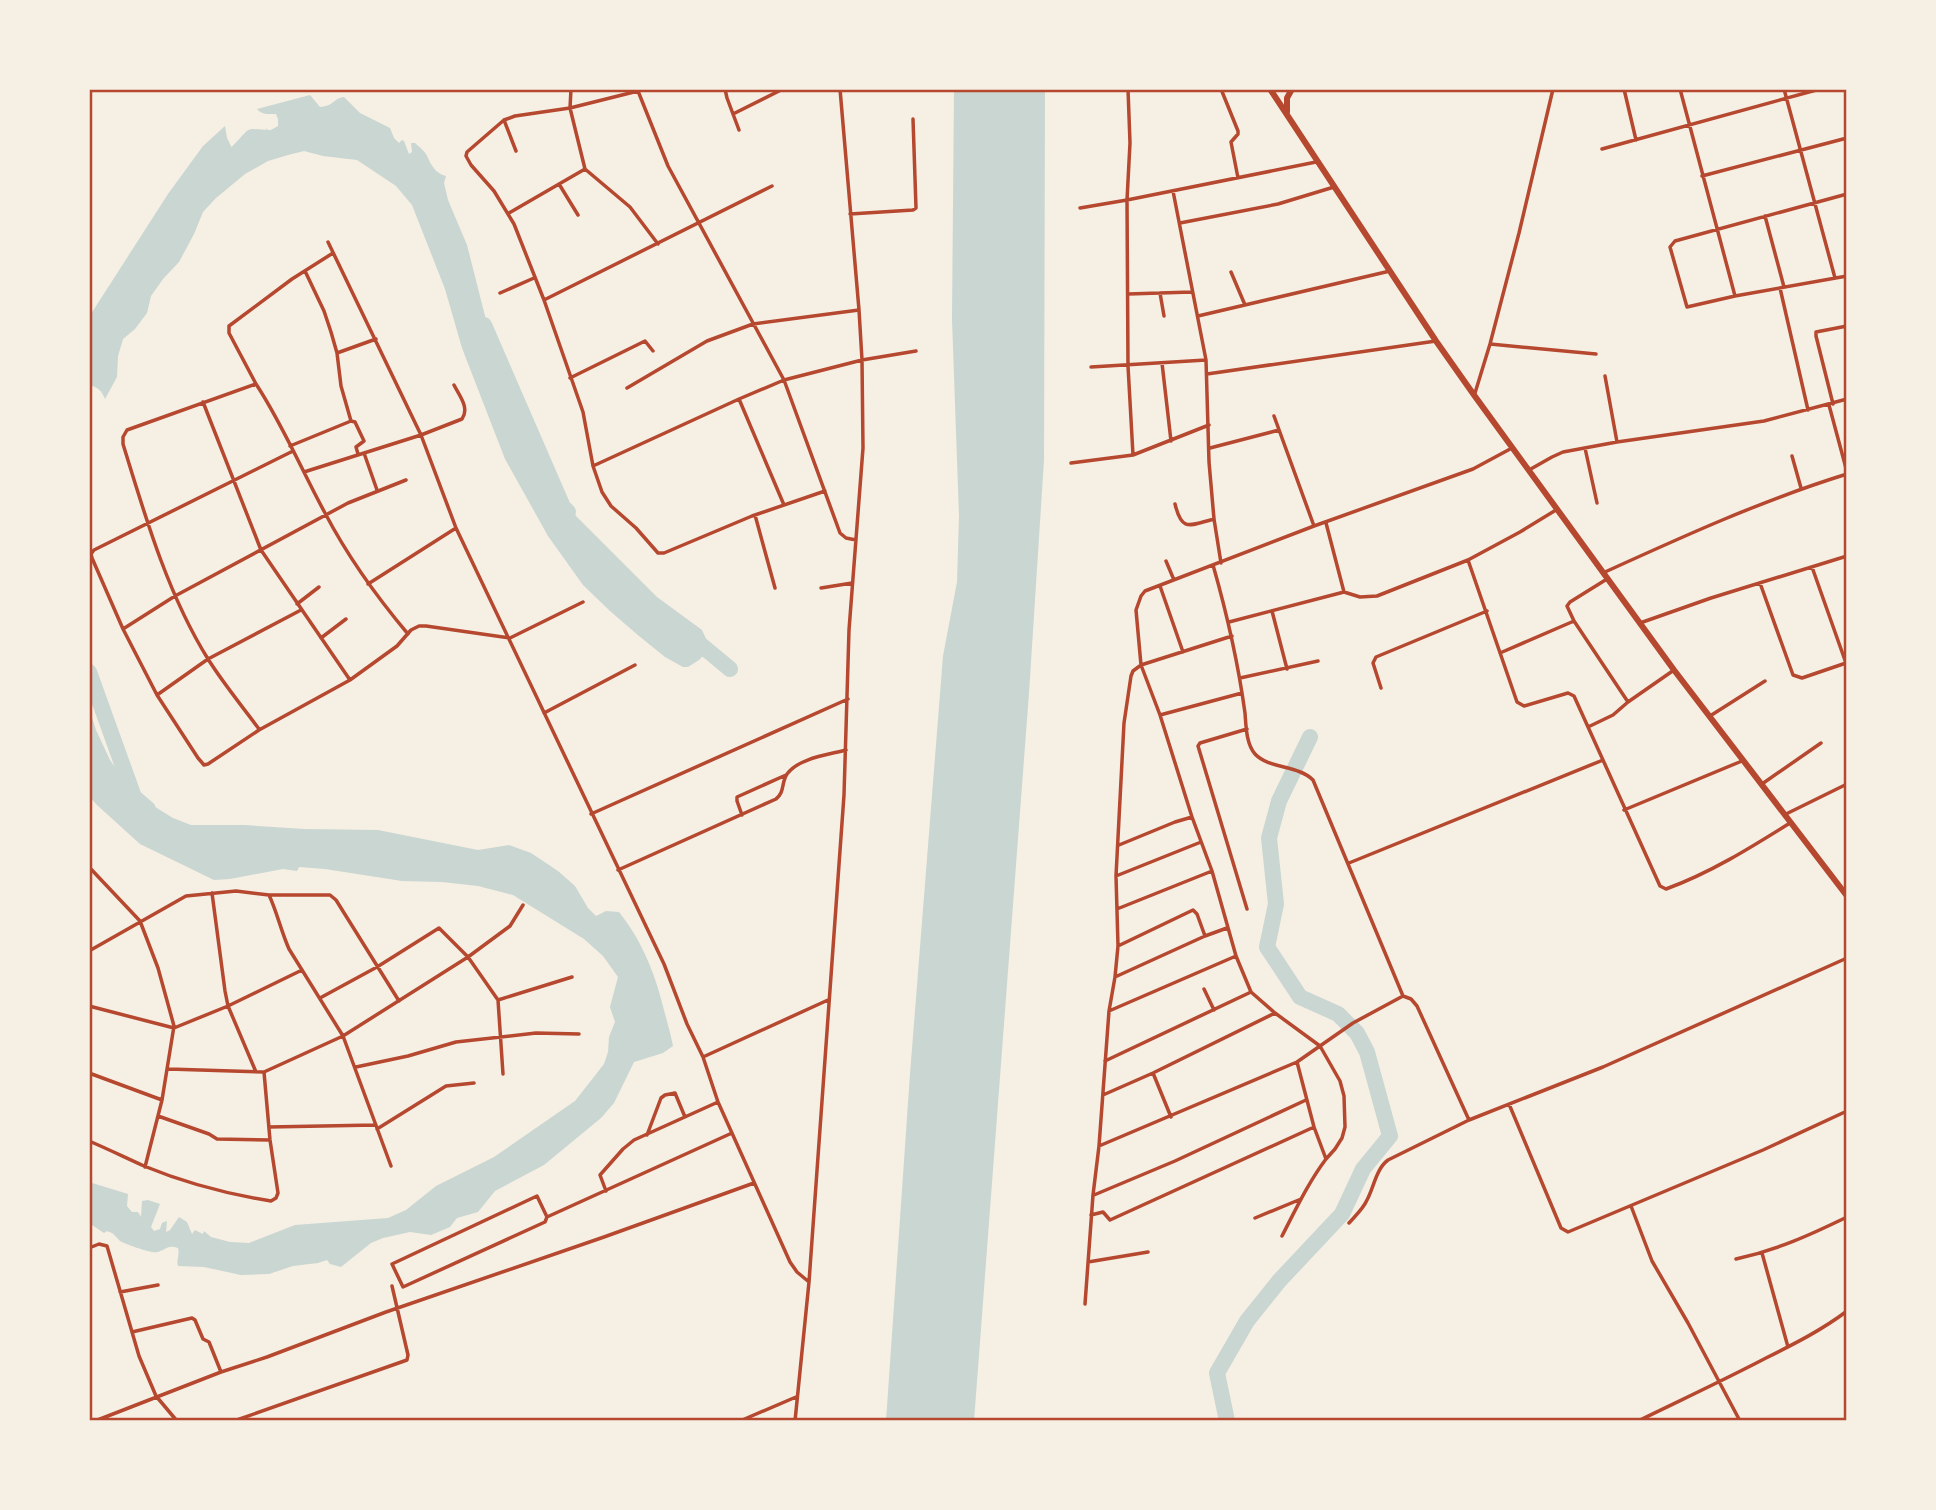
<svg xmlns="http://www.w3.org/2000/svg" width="1936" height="1510" viewBox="0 0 1936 1510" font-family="'Nunito Sans',sans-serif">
  <rect width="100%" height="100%" fill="#f6efe4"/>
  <path fill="#c9d6d2" d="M954 89H1045L1044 460 1029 693 974 1421H886L910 1074 943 656 957 582 959 516 952 319Z
    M310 95 320 107C334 106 334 98 344 97L360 113 390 128 394 138 399 143 402 140 404 141 409 154 412 152 411 143H415C419 147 425 151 427 156 431 165 436 174 446 176L444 183 448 200 467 245 499 371 533 456 549 483 567 507 657 597 702 630 707 641 704 655 699 660 688 667H683L665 657 639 636 610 611 583 585 548 536 505 459 462 348 445 289 412 205 396 186 357 160 323 156 304 151 288 155 268 161 245 174 216 198 203 212 194 234 179 262 163 279 151 296 147 313 135 329 123 339 118 356 117 377 105 399C102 391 98 387 89 385V317L168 194 203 146 225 126 227 138 232 148C244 147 249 136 263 140L268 134 266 128 269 131 278 126V119L276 114C269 114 262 115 257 109Z
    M89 708 96 730 110 760 134 794 173 818 191 825H244L304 829 378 830 478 850 509 845 531 853 558 871 575 886 588 908 596 916 606 911 619 912C643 942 656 976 665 1014 668 1025 671 1035 673 1046L663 1053 634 1062 614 1103 601 1118 544 1165 495 1191 478 1212 457 1218 450 1227 431 1235 410 1232 383 1238 371 1243 341 1267 330 1264 327 1260 318 1263 293 1266 269 1274 241 1275 204 1267 178 1266C176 1260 180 1255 178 1248 168 1244 166 1250 157 1252 153 1254 125 1244 120 1241 118 1239 114 1234 112 1233L107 1231 104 1233 89 1223V1182L128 1194 127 1206 132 1212H138L141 1217 142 1201 148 1200 160 1204 151 1227 154 1231 160 1229 162 1223 167 1221 166 1232 170 1230 179 1217 187 1222 192 1234 195 1230 203 1234 204 1231 211 1237 230 1242 249 1243 295 1225 388 1218 406 1210 436 1186 494 1157 575 1101 604 1064 608 1052 609 1037 615 1022 610 1007 618 977 603 956 584 939 513 895 478 886 442 882 402 881 325 869 299 867 297 871 283 869 230 879 214 880 140 844 97 805 89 796Z"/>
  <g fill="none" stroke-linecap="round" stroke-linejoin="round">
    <path stroke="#c9d6d2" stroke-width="16" d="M237 153 252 137 284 139
      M484 325 563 507 568 512
      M689 635 730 669
      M89 672 134 797 148 809
      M1227 1421 1217 1373 1247 1321 1279 1281 1342 1214 1363 1169 1390 1136 1367 1052 1357 1033 1338 1014 1300 997 1267 947 1276 904 1269 838 1279 801 1310 737"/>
    <path stroke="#b5482f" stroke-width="3.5" d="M725 89 727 98 733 114 783 89
      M1128 89 1130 143 1127 200 1128 366 1133 455
      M1221 89 1238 131V134L1231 142 1238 178
      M1624 89 1636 140
      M1680 89 1735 296
      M1784 89 1835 278
      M638 91 570 108 515 116 504 120 467 152 466 156 471 165 494 191 514 224 544 300 583 412 593 466 602 492 611 506 636 528 658 553H664L752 516 825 491
      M638 91 668 166 784 380 840 533 846 538 856 540
      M733 114 739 130
      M504 120 516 151
      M1602 149 1820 89
      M585 169 630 207 658 244
      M1702 176 1847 138
      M559 184 578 215
      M1173 191 1206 360 1209 462 1214 519 1221 563
      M1847 194 1675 241 1670 247 1687 307 1735 296 1847 276
      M1080 208 1127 200 1316 162
      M509 213 585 169 570 108 571 89
      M850 214 913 210 916 208 913 119
      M1765 216 1784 287
      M1180 223 1278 204 1334 187
      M328 242 421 435 456 528 664 964 687 1024 703 1057 718 1102 790 1262 797 1272 809 1282
      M305 271 324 311 331 332 337 353 341 386 351 421
      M1231 272 1245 305
      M1780 288 1808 410
      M500 293 534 278
      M1160 293 1164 316
      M1128 294 1192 292
      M544 300 772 186
      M1198 316 1390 271
      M1490 344 1596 354
      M337 353 376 339
      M1162 363 1171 441
      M1091 367 1206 360
      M1207 374 1436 341
      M1605 376 1617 442
      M570 378 645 341 653 351
      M256 384 229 333V326L292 279 333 253
      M627 388 707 341 753 324 859 310
      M1475 393 1490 344 1519 233 1553 89
      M739 399 784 505
      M203 402 261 550 350 680
      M1833 404 1816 336V332L1847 326
      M1829 405 1847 472
      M1274 416 1314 526
      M290 446 351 421 355 422 364 441 356 447 358 454
      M1210 448 1279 430
      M1585 448 1597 503
      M293 451 94 550 91 554 92 558 123 629 157 695 198 758 204 765 208 764 259 730 350 680 397 646 411 630 419 626H426L510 638 583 602
      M364 453 377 490
      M1792 456 1801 488
      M1071 463 1133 455 1209 425
      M593 466 739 399 784 380 862 360 916 351
      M1529 470 1552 457 1563 452 1617 442 1764 421 1847 399
      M304 472 421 435 462 419C470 408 459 395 454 385
      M1175 504C1182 533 1190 525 1214 519
      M755 515 775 588
      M1326 523 1344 592
      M1468 560 1517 702 1524 706 1568 693 1574 696 1660 886 1666 889C1710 873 1750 848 1790 823
      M1166 561 1174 580
      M1213 565C1227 614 1238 662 1245 713 1246 725 1246 744 1255 754 1269 769 1298 765 1313 780L1403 996 1411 999 1417 1006 1469 1120
      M1812 567 1847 666
      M1605 572C1684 536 1763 500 1847 474
      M1607 579 1570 602 1567 606 1574 621 1628 702 1674 670
      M1760 583 1793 675 1802 678 1846 663
      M368 584 456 528
      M1160 586 1183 652
      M821 588 852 583
      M297 604 319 587
      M1272 611 1287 669
      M1229 622 1344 592 1360 597 1377 596 1468 560 1520 532 1556 510
      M1640 623 1711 598 1847 556
      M123 629 175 596 348 503 406 480
      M321 638 346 619
      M1500 653 1574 621
      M1240 678 1318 661
      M1381 688 1373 663 1376 657 1487 611
      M157 695 208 659 301 610
      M544 713 635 665
      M1160 715 1242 693
      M1710 716 1765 681
      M1588 727 1613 715 1628 702
      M259 729C242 706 223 683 208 659 168 595 145 516 123 444V437L127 430 256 384C283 425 302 471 325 513 348 557 376 596 408 634
      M1247 729 1200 743 1198 746 1247 909
      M1762 784 1821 743
      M1624 810 1742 761
      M591 814 848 699
      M742 815 737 801V797L786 775
      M1784 815 1847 784
      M1119 845 1175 822 1192 817
      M1349 863 1603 760
      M89 867 140 921 158 968 174 1026 162 1100 145 1167
      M618 870 776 799C785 792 781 783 787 774 799 758 827 755 846 750
      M1116 876 1201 842
      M212 893 225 991 228 1006 256 1072
      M269 895C277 912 281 931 289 949L343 1036 391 1166
      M1117 909 1212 871
      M1118 946 1193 910 1197 914 1205 936
      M89 951 186 896 236 891 269 895H330L336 900 399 1001
      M1115 977 1205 936 1227 928
      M1204 989 1214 1010
      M320 998 377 967 439 928 468 957 498 1000 572 977
      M498 1000 503 1074
      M89 1006 174 1028 228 1006 302 970
      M1109 1011 1236 956
      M703 1057 828 1000
      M1105 1061 1251 992
      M356 1067 408 1056 456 1042 536 1033 579 1034
      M168 1069 264 1072 343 1036 468 957 510 926 523 905
      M89 1073 162 1100
      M1153 1073 1171 1117
      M1103 1095 1153 1073 1275 1013
      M1509 1104 1561 1228 1568 1232 1763 1150 1847 1111
      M158 1116 209 1134 217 1139 270 1140
      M269 1127 376 1125
      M377 1129 446 1086 474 1083
      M647 1135 661 1098 665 1095 675 1093 685 1117
      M89 1141C108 1149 126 1158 144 1166 185 1183 227 1194 271 1201L276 1198 278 1193 270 1140 264 1072
      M1099 1146 1297 1062 1353 1023 1403 996
      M1326 1159 1335 1149 1342 1138 1345 1127 1344 1096 1340 1081 1320 1046 1275 1013 1251 992 1236 956 1212 871 1192 817 1160 715 1141 665 1136 610 1141 596 1145 591 1314 526 1473 469 1512 448
      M606 1191 600 1175 623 1149 634 1140 718 1102
      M1094 1195 1175 1161 1306 1100
      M1631 1206 1652 1261 1688 1323 1740 1421
      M1091 1215 1103 1212 1110 1220 1314 1127 1297 1062
      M547 1217 537 1196 392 1264 403 1287 545 1222 547 1217 732 1133
      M1255 1218 1301 1199
      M1349 1223C1356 1215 1363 1209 1367 1200 1374 1187 1376 1169 1388 1160L1469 1120 1603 1067 1847 958
      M1282 1236C1296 1209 1308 1183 1326 1159L1314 1127
      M89 1248 99 1244 107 1246 139 1356 156 1396 177 1421
      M1762 1253 1788 1347
      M1736 1259C1777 1250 1810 1235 1847 1217
      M1088 1262 1148 1252
      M120 1292 158 1285
      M1085 1304 1093 1195 1099 1146 1109 1011 1115 977 1118 946 1116 876 1124 723 1131 676 1133 671 1141 665 1232 636
      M132 1332 192 1318 195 1320 203 1339 209 1342 221 1372
      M95 1421 221 1372 267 1357 386 1312 604 1237 754 1183
      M234 1421 407 1360 408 1355 392 1286
      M740 1421 796 1397
      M795 1421 809 1282 844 795 849 630 863 448 862 360 859 310 840 89
      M1638 1421C1681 1400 1724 1380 1766 1358 1794 1344 1822 1330 1847 1311"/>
    <path stroke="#b5482f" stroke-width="6" d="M1270 89 1436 341 1474 395 1674 670 1847 896
      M1287 112V98L1292 89"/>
  </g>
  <rect width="1936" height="1510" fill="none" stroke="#f6efe4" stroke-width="182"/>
  <rect x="91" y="91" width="1754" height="1328" fill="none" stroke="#b5482f" stroke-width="2.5"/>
</svg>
